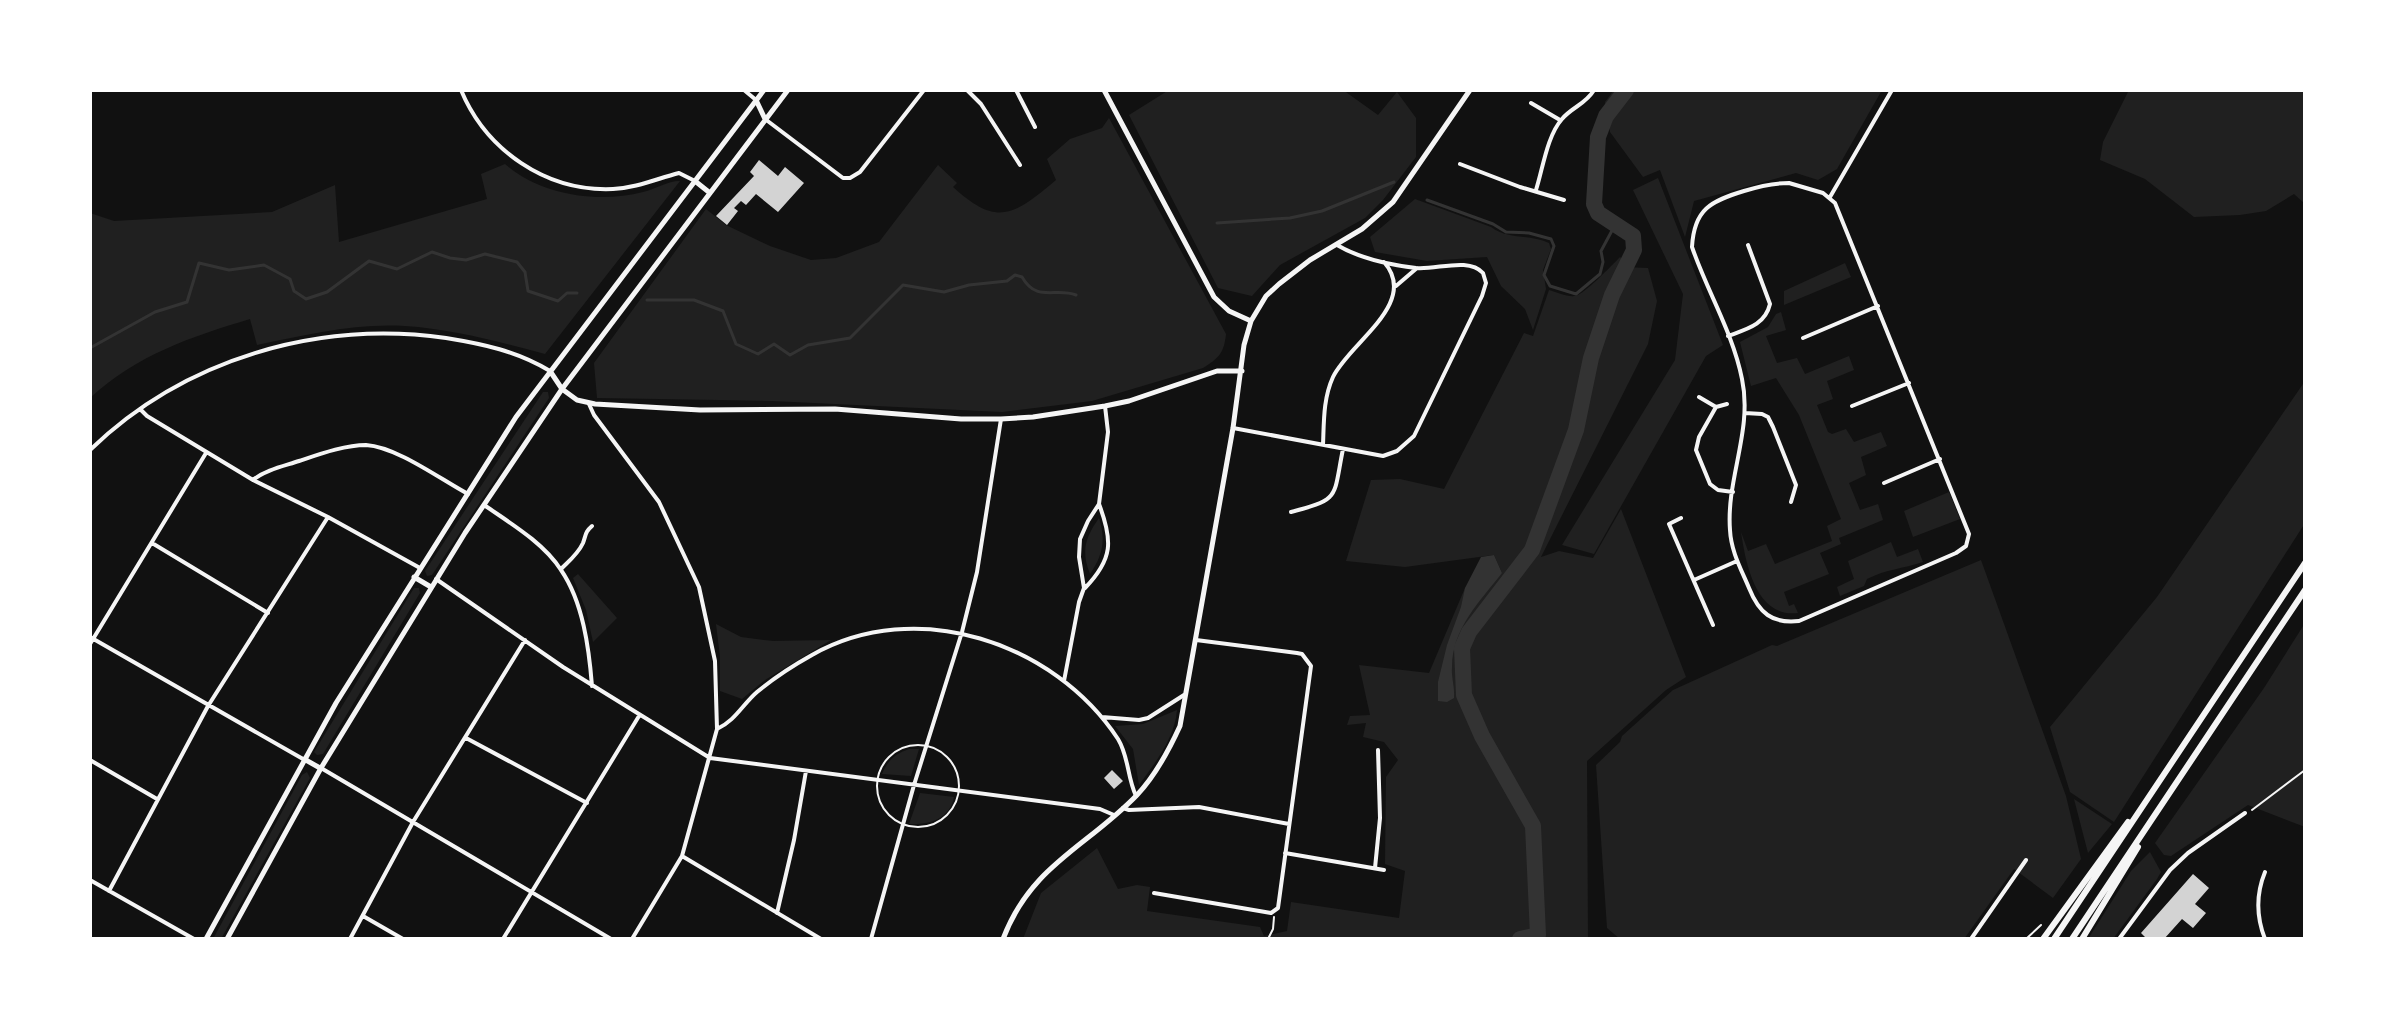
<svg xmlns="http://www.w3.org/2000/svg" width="2395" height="1029" viewBox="0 0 2395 1029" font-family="Commissioner,sans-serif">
  <rect width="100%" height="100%" fill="#111"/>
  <path fill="#202020" d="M1169 90H1343L1378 115 1397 92 1416 118V157L1383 200 1365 218 1280 265 1252 296 1218 288 1129 115Z
    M1614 90H1882L1837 169 1818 180 1796 173 1694 201 1685 237 1660 170 1643 177 1610 132 1605 102Z
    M2129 90H2305V204L2294 194 2266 211 2240 215 2194 217 2145 179 2100 160 2103 142Z
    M1109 118 1226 334C1224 353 1219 358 1203 368L1092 401 1002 412 772 401 597 398 594 363 706 209 726 225 770 246 811 260 836 258 879 242 938 165 957 183 953 187C998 228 1014 215 1056 180L1047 159 1070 139 1102 128Z
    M505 164C540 195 598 204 643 192 656 189 667 181 680 181L545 354C499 342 453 329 405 326 355 323 305 335 257 345L250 319C190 337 137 355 90 398V213L114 221 272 212 335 185 339 242 487 199 481 174Z
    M1658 178 1723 345 1706 356 1594 554 1562 545 1675 360 1683 294 1633 190Z
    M1415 199 1491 227C1508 240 1529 234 1549 243L1551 249 1543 270 1546 289 1533 330 1525 309 1501 286 1487 257 1427 261 1375 252 1370 237Z
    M1620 257 1625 261 1622 267 1648 268 1657 301 1648 344 1541 557 1559 551 1593 558 1621 509 1686 677 1666 690 1587 761 1588 939H1023L1041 893 1097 848 1118 889 1137 885 1150 887 1147 911 1260 927 1264 936 1287 931 1291 902 1399 918 1405 871 1385 864 1386 777 1398 760 1384 742 1363 737 1366 723 1347 725 1350 716 1370 715 1359 665 1429 673 1465 588 1502 573 1494 555 1405 567 1346 561 1371 480 1400 479 1444 489 1524 333 1533 336 1549 290C1556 292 1567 297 1575 296 1584 295 1612 265 1620 257Z
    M1845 263 1851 277 1784 305V291Z
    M1781 312 1786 330 1766 336 1777 363 1797 358 1805 374 1849 356 1854 370 1827 381 1833 399 1817 405 1828 432 1832 434 1846 429 1854 442 1881 432 1887 446 1861 457 1866 475 1849 483 1860 510 1878 504 1883 520 1839 538 1841 544 1820 553 1829 574 1784 592 1789 606 1794 604 1798 613C1756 618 1746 565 1741 532L1748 551 1766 544 1775 564 1832 541 1827 526 1841 519 1799 415 1776 378 1751 386 1740 342 1768 327 1776 314Z
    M2305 381V523L2114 822 2070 792 2050 727 2157 597Z
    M543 392H548L549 398 432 575 427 576 425 571Z
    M1949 492 1960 519 1913 537 1904 511Z
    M1099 518C1106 540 1103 555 1090 574 1081 551 1085 538 1099 518Z
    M1891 542 1897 557 1918 549 1923 562C1902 569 1887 569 1867 579L1864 586 1840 596 1837 587 1854 579 1848 561Z
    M1981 560 2066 796 2081 859 2053 898 2014 869 1964 939H1620L1607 928 1596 765 1620 742 1622 736 1673 690 1772 645 1777 646Z
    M578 574 617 618 593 642 586 610 573 578Z
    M414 588H419L420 593 323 754 317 755 314 752Z
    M2305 623V827L2248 805 2171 856 2164 855 2155 843 2264 688Z
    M716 624 741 637 773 641 831 640 765 680 742 699 720 691V657Z
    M1177 710C1175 738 1155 763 1139 785L1133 749 1115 726 1143 724Z
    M909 749H919L911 776 882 774C888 760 895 754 909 749Z
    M307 772 310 778 221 939H213L302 775Z
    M920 793 954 797C950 819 929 825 909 824Z
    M2074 799 2112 824 2088 853Z
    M2150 852 2161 872 2157 879 2113 939H2088L2131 871Z"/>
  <path fill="#333" d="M1494 555 1502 573C1480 601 1452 629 1452 667 1451 677 1455 687 1454 698L1447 702 1438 701V682L1447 645 1461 607 1465 588 1481 557Z"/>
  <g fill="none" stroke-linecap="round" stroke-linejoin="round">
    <path stroke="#333" stroke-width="3" d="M1427 200 1493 224 1506 232 1529 233 1551 239 1554 246 1544 275 1550 286 1576 294 1600 274 1603 262 1601 251 1615 225
      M1217 223 1290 218 1322 211 1394 182
      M647 300H694L723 311 736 344 758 354 774 344 790 355 808 345 850 338 903 285 944 292 969 285 1007 281 1015 275 1022 277C1037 303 1055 287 1076 295
      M90 348 155 312 187 302 199 263 229 270 264 265 290 279 294 291 306 299 327 292 369 261 397 269 432 252 450 258 466 260 485 254 517 262 525 272 528 291 558 301 567 293H577"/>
    <path stroke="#333" stroke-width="16" d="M1520 939 1538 935 1533 826 1482 736 1464 695 1462 648 1469 632 1532 550 1576 430 1591 358 1612 295 1634 250 1633 236 1598 213 1594 204 1598 137 1606 116 1626 90"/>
  </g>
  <path fill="#d3d3d3" d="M759 160 778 176 785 167 804 183 778 212 756 194 746 205 741 201 734 208 738 211 727 225 716 216 754 176 750 172Z
    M1112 770 1123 781 1114 789 1104 778Z
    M2193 874 2209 888 2195 904 2206 913 2193 928 2182 919 2164 939H2147L2141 933Z"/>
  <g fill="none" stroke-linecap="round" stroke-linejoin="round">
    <path stroke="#f5f5f5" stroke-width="2" d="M2252 810 2305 770
      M1268 939 1273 929 1274 917
      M2026 939 2041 925"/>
    <path stroke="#f5f5f5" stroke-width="2" d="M877 786a41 41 0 1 1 82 0a41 41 0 1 1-82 0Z"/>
    <path stroke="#f5f5f5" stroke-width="4" d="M461 90C486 150 546 192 613 189 636 188 656 179 679 173L695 181
      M744 90 756 100
      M967 90 981 104 1020 165
      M1016 90 1035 127
      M1531 103 1560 120
      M765 119 843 178H850L860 172 924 90
      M1460 164 1520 187 1564 200
      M1789 183 1823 193 1835 203 1969 534 1966 546 1956 553 1799 621C1772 624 1759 613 1749 588 1741 569 1731 551 1730 530 1726 479 1753 430 1742 379 1733 333 1707 291 1692 247 1694 209 1711 201 1744 191 1760 186 1773 183 1789 183Z
      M1536 190C1543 168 1547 136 1562 119 1572 107 1586 104 1594 90
      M1830 197 1892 90
      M1396 286 1417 268
      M1728 336C1747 329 1765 325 1770 304L1748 245
      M1803 338 1878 306
      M1699 397 1716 407 1727 404
      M589 404 594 415 659 502 699 587 715 661 717 729 682 856 632 939
      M1852 406 1909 383
      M1716 407 1699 437 1696 450 1710 484 1718 490 1733 492
      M140 409 147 416 253 480 328 517 420 568
      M1745 413 1762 414 1768 417 1773 427 1796 485 1791 502
      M1233 428 1383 456 1397 451 1414 436 1482 296 1486 283 1483 273C1468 257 1437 270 1416 268 1391 265 1359 258 1337 245
      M1323 445C1324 422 1323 399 1333 377 1349 343 1420 303 1384 262
      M90 450C184 359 317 320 446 338 483 344 517 351 550 371
      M253 480C265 470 284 466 299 461 320 454 345 445 366 445 397 447 440 479 468 494
      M1884 483 1940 459
      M484 505C510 523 544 543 561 570 583 602 589 648 592 686
      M1291 512C1341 499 1333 498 1343 449
      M1681 518 1669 524 1713 625
      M152 543 268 613
      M561 569C569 561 578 554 583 543 586 535 585 532 592 526
      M436 579 563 667 710 758 1100 809 1114 815
      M1694 580 1737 561
      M1085 588C1113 559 1113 541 1099 504
      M90 637 303 759
      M90 644 206 453
      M1064 681 1079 602 1084 588 1079 557 1080 539 1088 521 1099 504 1108 432 1105 406
      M1102 717 1139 720 1148 718 1184 695
      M717 729C735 721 743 704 757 692 774 678 794 665 812 655 916 596 1054 642 1118 739 1129 757 1127 777 1136 796
      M466 738 587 803
      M90 760 157 799
      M321 768 611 939
      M1123 808 1129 810 1199 807 1289 824
      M1285 853 1384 870
      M682 856 821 939
      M1375 868 1380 818 1378 750
      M2265 872C2256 894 2256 916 2265 939
      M90 880 194 939
      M109 891 208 706 328 517
      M1154 893 1271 913 1278 908 1311 666 1302 654 1297 653 1196 640
      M777 913 794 840 806 771
      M363 916 403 939
      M350 939 413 822 525 640
      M503 939 639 716
      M871 939 914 785 962 632 977 572 1001 419
      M1971 939 2026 860
      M2119 939 2170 870 2188 853 2245 813"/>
    <path stroke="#f5f5f5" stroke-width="5" d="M1104 90 1214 297 1229 311 1251 321
      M562 389 577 400 595 404 700 410 835 409 961 419H1001L1033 417 1105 406 1129 401 1217 371H1242
      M1003 939C1031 865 1087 847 1137 795 1156 775 1169 750 1180 726L1233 428 1244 345 1251 321 1266 296 1279 284 1310 260 1362 229 1393 202 1470 90"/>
    <path stroke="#f5f5f5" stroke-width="5" d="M756 100 765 119
      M695 181 710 193
      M550 371 562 389
      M414 577 431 587
      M304 759 320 768
      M206 939 336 703 516 417 764 90
      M227 939 321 768 465 533 562 389 788 90"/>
    <path stroke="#f5f5f5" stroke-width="6" d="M2043 939 2128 822
      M2054 939 2305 563
      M2072 939 2305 590
      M2082 939 2138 847"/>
  </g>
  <rect width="2395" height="1029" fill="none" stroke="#ffffff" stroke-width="184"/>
</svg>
